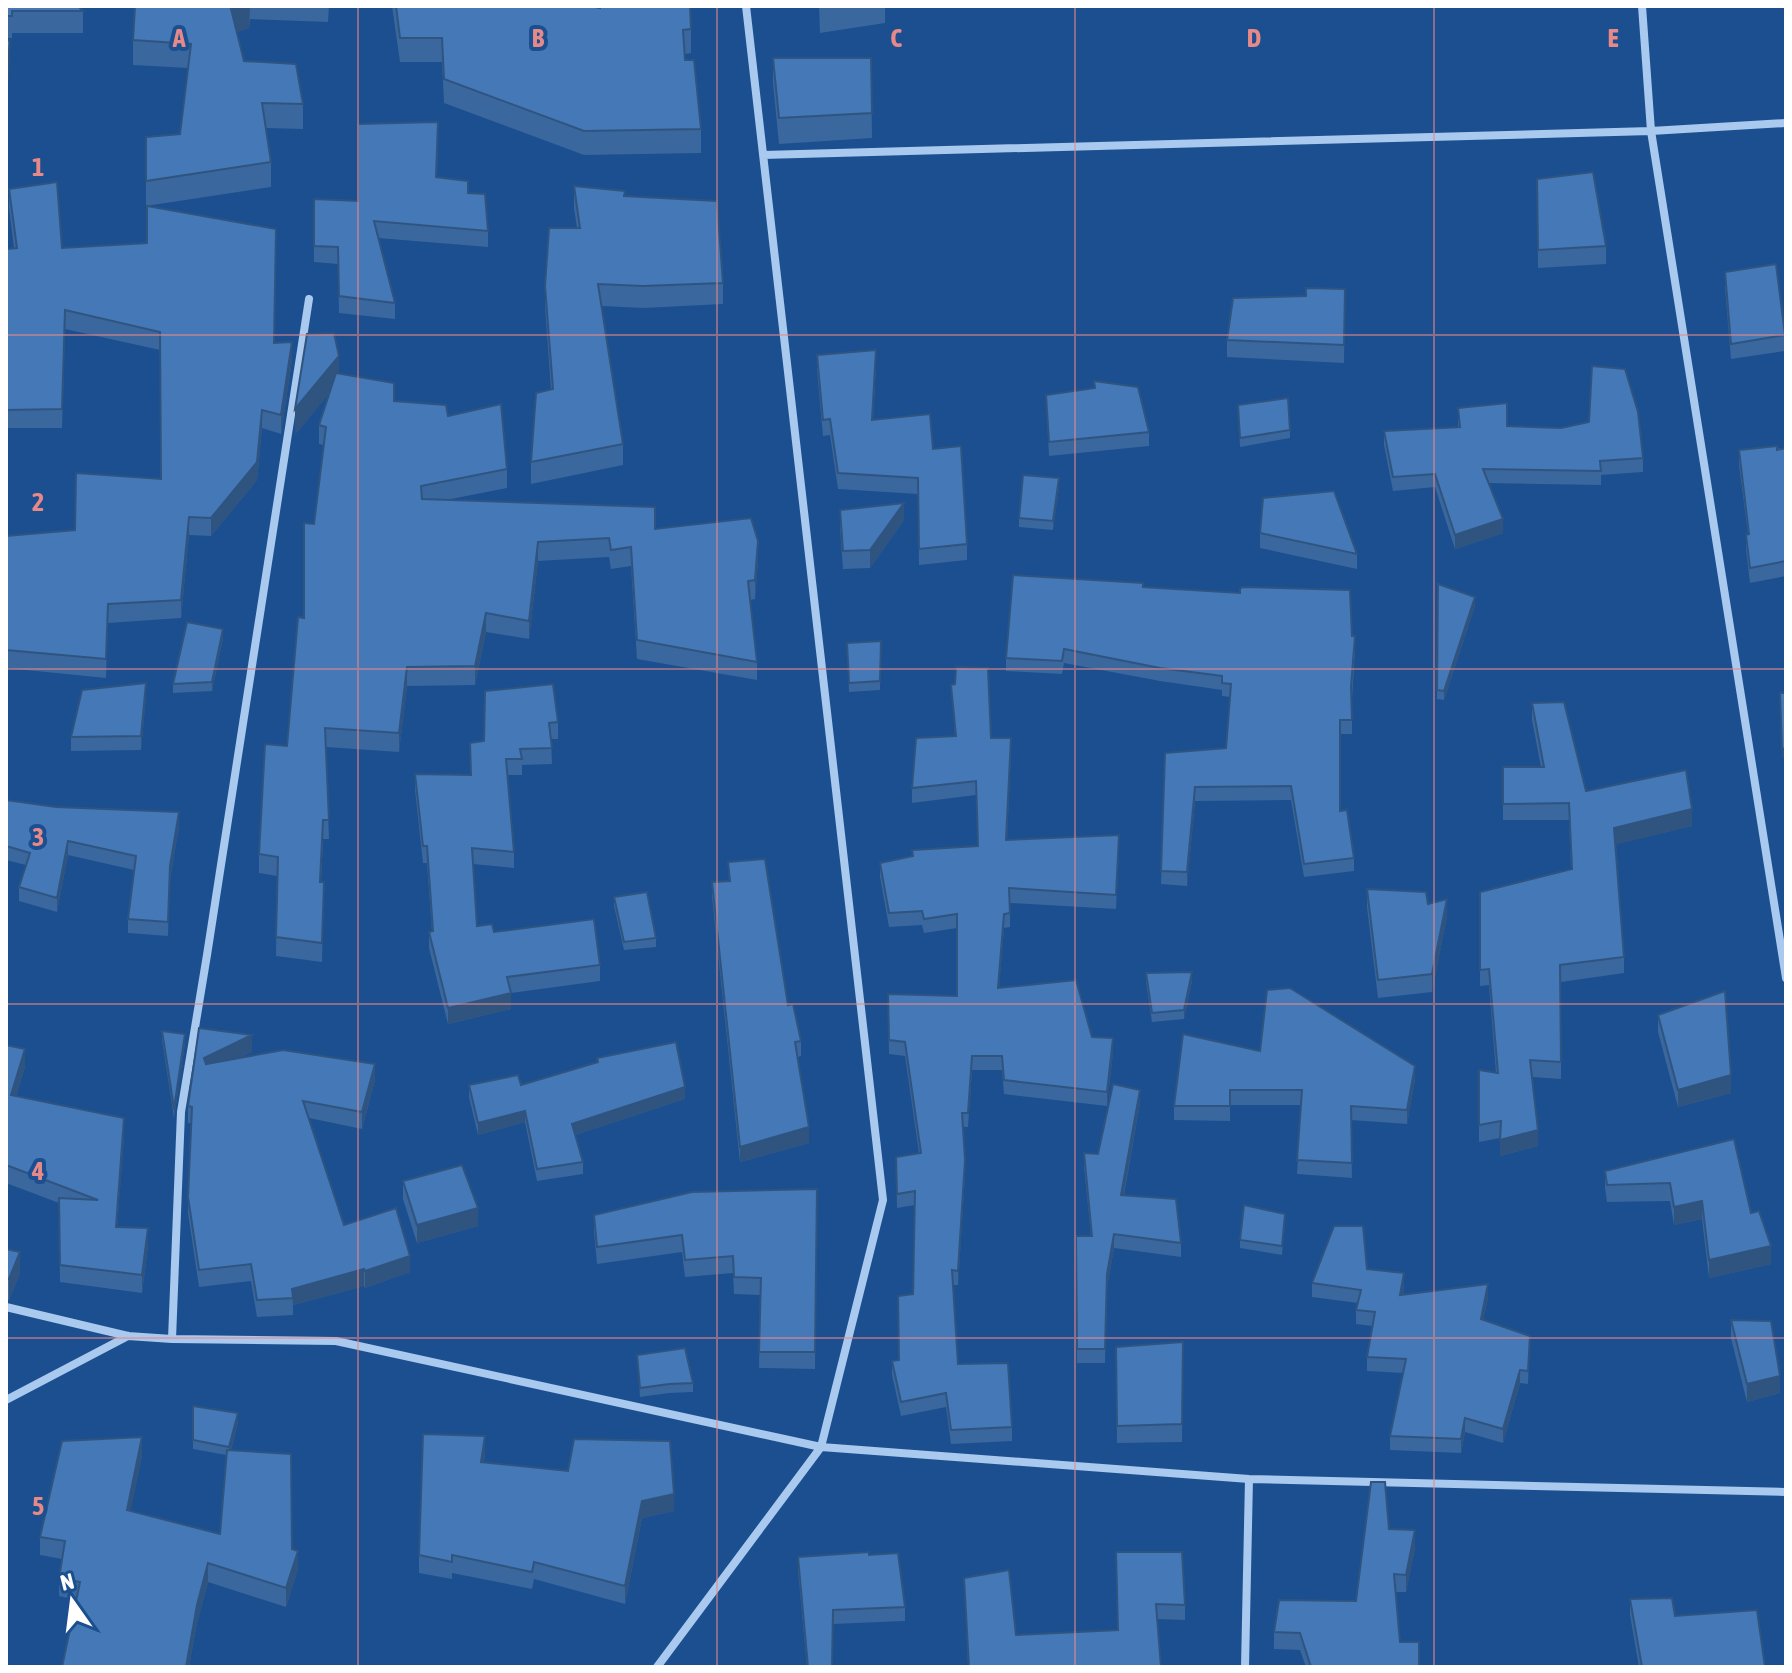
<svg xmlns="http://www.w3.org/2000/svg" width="1792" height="1673" viewBox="0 0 1792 1673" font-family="'Asap Condensed',sans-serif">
  <rect width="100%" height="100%" fill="#1b4f8f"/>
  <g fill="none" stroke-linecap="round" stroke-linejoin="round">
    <path stroke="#a9c9ee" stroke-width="8" d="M1642 6 1651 131 1786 978
      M763 155 1651 131 1786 123
      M6 1307 128 1336 172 1339 336 1341 821 1447 1249 1479 1786 1492
      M172 1339 181 1112 207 955 309 299
      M6 1400 128 1336
      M657 1667 821 1447 883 1200 746 6
      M1245 1667 1249 1479"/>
  </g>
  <path fill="#3a679d" d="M6 6 83 11V33H12V38H6Z
    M135 6H329L328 22 250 19 249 28 237 32 244 61 303 104V129L266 128 271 162V187L146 206V137L180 134 188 68 133 65V40Z
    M392 6H590L691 29V53L685 54V60L701 129V153L584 155 444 103 442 62H400Z
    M819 6H885V23L820 33Z
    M773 58H871L872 138 779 144 773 83Z
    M438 138 437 177 468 193 488 231V247L378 238 395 303V319L339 313 338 264 314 262V199L358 201Z
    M1537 179 1606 246V264L1538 268Z
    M574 186 625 196 723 283V304L643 308 601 306 623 444V465L531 484V462L551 390 545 307V286L577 228 574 208Z
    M9 189 62 248 274 343 292 360 281 434 262 428 257 480 211 536 189 535 181 618 108 623 106 678 6 668V536L75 530 161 479 160 350 65 329 62 428H6V249L14 248 9 208Z
    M1725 272 1785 335V351L1731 359 1725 288Z
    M1345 289 1344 363 1227 357V340L1306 296Z
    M817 355 876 366 873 420 933 449 967 544V560L919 565 918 494 838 489 830 435 823 436 817 370Z
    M339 373 394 401 448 416 507 469V488L446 500 655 529 758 560 755 599 750 600 757 662V680L637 659 631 566 611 569 609 557 538 561 529 639 486 632 475 685 407 686 399 752 326 747 329 839H323L321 882H324L322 962 276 956 277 876 259 873V854L287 746 304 618 324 445 319 444V425L329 393 295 435Z
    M1094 381 1149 432V446L1049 456 1046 395 1094 388Z
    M1238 405 1290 430V438L1240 447Z
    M1458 408 1507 426 1643 458V472L1601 475V485L1488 483 1503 533 1455 549 1435 487 1393 491 1384 445V431L1458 427Z
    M1786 448V576L1750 583 1746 550V535L1748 534 1739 465V450Z
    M1059 487 1053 530 1019 527V518Z
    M840 510 904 520 870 568 843 569 840 527Z
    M1260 533 1357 554V569L1260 548Z
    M1438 584 1475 606 1444 700 1437 699Z
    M1143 587 1352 636 1355 650 1352 700V734H1340V811L1354 858V871L1304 877 1291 800 1195 801 1187 886 1161 884 1165 753 1226 748 1230 697 1222 696V690L1160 681 1064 663 1062 674 1006 671V658Z
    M223 638 212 691 173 693V684Z
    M881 641 880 690 849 692 847 643Z
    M951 685 991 738 1011 752 1007 840 1119 849 1116 909 1010 903V927L1004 928 999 988 1092 1037 1113 1052 1107 1106 1004 1094 1002 1070H972L968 1127H963L965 1175 958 1285H953L958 1364 1012 1427V1441L951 1444 946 1407 901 1416 892 1375V1361L899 1360 913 1294 915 1205 897 1208 896 1157 919 1153 905 1056 889 1054 888 994 957 996V928L924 933 922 925 889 927 880 877V863L912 857V850L978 846 976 795 912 803V788L955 736Z
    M485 691 558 722V739H551L552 764 522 765V775H508L514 852V868L473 864 477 926 600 965V981L511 993V1009L448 1024 429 948V932L432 931 427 863H423L415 790V774L470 775V743L484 741Z
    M146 696 141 750 71 751V737Z
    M1532 703 1586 791 1692 826 1616 844 1624 957V973L1561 982V1079L1532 1077 1538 1146 1500 1156V1138L1479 1142V1070L1496 1073 1489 985 1480 986V892L1571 869 1569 820H1503V767H1541L1532 720Z
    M6 800 179 826 170 880 168 936 128 933V919L134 870 68 855 57 912 19 901V887L26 865 6 860Z
    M728 862 788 1005 801 1041V1056L798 1057 809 1143 740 1162 712 897V882L729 881Z
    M1367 889 1428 904 1447 916 1432 992 1378 998 1367 907Z
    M614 897 656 938V947L624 950 614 906Z
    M1146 973 1192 981 1184 1019 1152 1022 1146 982Z
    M1658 1015 1731 1093 1678 1107 1658 1032Z
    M162 1031 185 1043 174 1118 162 1040Z
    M252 1035V1052L239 1058 375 1080 362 1129 309 1118 344 1225 410 1272 365 1288 364 1286 293 1305V1315L257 1317 251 1281 199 1287 188 1213 191 1123H188V1106Z
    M6 1045 25 1067 16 1096 124 1136 117 1227 148 1246 142 1293 60 1282 59 1203 6 1183Z
    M1260 1051 1415 1080 1407 1124 1351 1120 1352 1178 1297 1174 1301 1105H1230V1121L1174 1120V1106Z
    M597 1058 685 1099 575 1135 583 1162V1174L537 1181 525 1122 478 1135 469 1097V1085H521L597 1063Z
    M1140 1103 1124 1195 1181 1243V1257L1114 1248 1107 1288 1105 1363H1077L1076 1236H1091L1084 1167V1153L1098 1154Z
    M1734 1139 1751 1213 1771 1264 1709 1278 1702 1219 1674 1225 1670 1201 1607 1202 1605 1188V1171Z
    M403 1181 478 1226 417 1243 403 1199Z
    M817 1189 815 1369 759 1368 760 1295 734 1294 733 1273 685 1277 682 1252 597 1264 594 1232V1215Z
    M1285 1222 1282 1255 1240 1248V1240Z
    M6 1249 20 1274 9 1300 6 1301Z
    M1367 1269 1404 1286 1403 1295 1488 1298 1483 1320 1530 1336 1528 1384 1520 1383 1503 1443 1465 1432 1461 1453 1390 1450V1436L1403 1373 1367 1371V1357L1372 1326 1356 1324V1310L1358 1303 1312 1297V1283Z
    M1731 1320 1780 1393 1747 1402 1731 1338Z
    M1183 1342 1182 1442 1117 1443 1116 1347Z
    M637 1355 693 1383V1392L669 1393 640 1397Z
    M193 1406 238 1422 231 1450 292 1549 298 1569 286 1607 208 1582 197 1623 189 1667H62L76 1600 59 1596V1578L62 1559 40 1555V1537L142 1456 130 1511 220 1534 226 1455 193 1449Z
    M485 1453 484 1462 674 1511 642 1518 625 1604 534 1579 532 1589 452 1573V1579L419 1573V1555Z
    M1389 1529 1415 1548 1406 1592H1395L1400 1642 1419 1667H1306L1300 1650 1274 1649V1632L1356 1601Z
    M1116 1552 1185 1605V1620L1157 1619 1161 1667H968L964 1578 1016 1635 1118 1630Z
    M869 1555 905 1607V1621L833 1624 832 1667H807L798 1571V1557Z
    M1630 1599 1675 1616 1765 1667H1639L1630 1615Z"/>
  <path fill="#305480" d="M240 6H250L249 28 231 34V9Z
    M10 40V62L6 103V81Z
    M292 342V360L281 434V415Z
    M339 356V382L295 435V409Z
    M262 410V428L257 480 211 536V518Z
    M1059 478V487L1053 530V521Z
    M904 503V520L870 568V550Z
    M189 517V535L181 618V600Z
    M1503 519V533L1455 549V535Z
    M758 541V560L755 599V580Z
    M538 542V561L529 639V621Z
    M1475 597V606L1444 700V691Z
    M108 604V623L106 678V659Z
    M486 613V632L475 685V666Z
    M223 629V638L212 691V682Z
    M407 667V686L399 752V733Z
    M146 683V696L141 750V736Z
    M1786 748V757H1782V749Z
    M1195 787V801L1187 886V872Z
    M1692 809V826L1614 845V828Z
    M179 812V826L170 880 168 936 170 866Z
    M68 841V855L57 912V898Z
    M1447 899V916L1432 992V974Z
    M1004 914V928L998 1002V988Z
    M1192 972V981L1184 1019V1010Z
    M511 993V1009L448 1024V1008Z
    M185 1034V1043L174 1118V1109Z
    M252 1035V1052L204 1074V1058Z
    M1113 1038V1052L1107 1106V1092Z
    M25 1049V1067L11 1112V1095Z
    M375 1064V1080L362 1129V1112Z
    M1415 1066V1080L1407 1124V1110Z
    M1731 1075V1093L1678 1107V1090Z
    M685 1087V1099L572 1136V1124Z
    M1140 1090V1103L1121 1209V1195Z
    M525 1111V1122L478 1135V1123Z
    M124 1118V1136L116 1245V1227Z
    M809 1127V1143L740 1162V1147Z
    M1538 1130V1146L1500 1156V1140Z
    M965 1160V1175L958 1285V1271Z
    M1702 1201V1219L1674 1225V1207Z
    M478 1208V1226L417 1243V1225Z
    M148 1228V1246L142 1293V1275Z
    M1114 1234V1248L1107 1288 1105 1363 1107 1274Z
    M1771 1246V1264L1709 1278V1260Z
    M20 1252V1274L9 1300V1279Z
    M410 1256V1272L365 1288V1271Z
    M364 1269V1286L293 1305 292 1289Z
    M1404 1273V1286L1400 1309V1295Z
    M1488 1284V1298L1481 1332V1319Z
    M1520 1370V1383L1503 1443V1429Z
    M1780 1376V1393L1747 1402V1384Z
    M238 1413V1422L229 1456V1447Z
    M1465 1418V1432L1461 1453V1439Z
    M485 1436V1453L481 1480V1462Z
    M142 1437V1456L127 1529V1510Z
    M674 1494V1511L642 1518 625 1604V1586L642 1501Z
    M1415 1530V1548L1406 1592V1575Z
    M298 1551V1569L286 1607V1588Z
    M208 1563V1582L197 1623 189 1667H186L197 1605Z"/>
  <path fill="#4478b7" stroke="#305480" stroke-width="2" d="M6 6H78L83 11H12V16H6Z
    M135 6H240L231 9 244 61 296 64 303 104 262 103 271 162 146 181V137L180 134 191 44 133 40Z
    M396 6H590L600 8V6H690L691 29 683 30 685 60H694L701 129 584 131 444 79 442 38H400Z
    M10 40 6 81V41Z
    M773 58H871L872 113 779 118Z
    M438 122 436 177 468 181V193L485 194 488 231 374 221 395 303 339 296 338 247 314 246V199L358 201V124Z
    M1593 172 1606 246 1538 250 1537 179Z
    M57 182 62 248 147 243V206L276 229 274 343 292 342 281 415 262 410 257 462 211 518 189 517 181 600 108 604 106 659 6 650V536L75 530 76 473 161 479 160 332 65 310 62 409 6 410V249L17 248 9 189Z
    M574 186 625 191 624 196 717 201 723 283 643 286 598 284 623 444 531 462 536 393 553 389 545 286 549 228H580Z
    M1776 264 1785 335 1731 344 1725 272Z
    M1306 288 1345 289 1344 345 1227 340 1233 298 1306 296Z
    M334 333 339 356 295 409 307 334Z
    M876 350 872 420 930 414 933 449 961 446 967 544 919 549 918 478 838 473 830 419 823 420 817 355Z
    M1592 366 1625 369 1638 412 1643 458 1600 461 1601 471 1483 469 1503 519 1455 535 1435 474 1393 477 1384 431 1460 427 1458 408 1507 403V426L1561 428 1589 422Z
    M336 373 394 383V401L446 405 448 416 501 404 507 469 421 486 422 499 655 507V529L751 518 758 541 755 580 748 581 757 662 637 640 631 547 611 550 609 538 538 542 529 621 486 613 475 666 407 667 399 733 325 728 329 820H323L320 882H324L322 943 276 937 278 857 259 854 265 744 287 746 298 617 304 618V523L314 524 326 427 319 425Z
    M1094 381 1138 387 1149 432 1049 442 1046 395 1095 388Z
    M1288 398 1290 430 1240 438 1238 405Z
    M1777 446V450L1786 448V561L1750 568 1746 535 1749 534 1739 450Z
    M1023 475 1059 478 1053 521 1019 518Z
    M1334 491 1357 554 1260 533 1263 498Z
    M904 503 870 550 843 551 840 510Z
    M1013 575 1143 583V587L1240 593V589L1242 587 1350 590 1352 636H1355L1351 687 1352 720H1340V811L1347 810 1354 858 1304 864 1291 786 1195 787 1187 872 1161 871 1165 753 1226 748 1231 684 1222 683V676L1160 668 1064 649 1062 661 1006 658Z
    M1438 584 1475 597 1444 691 1437 690Z
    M187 622 223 629 212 682 173 684Z
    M881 641 880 681 849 683 847 643Z
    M956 667 988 668 991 738H1011L1006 840 1119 835 1116 895 1009 888 1010 913 1004 914 998 988 1076 980 1092 1037 1113 1038 1107 1092 1004 1080 1002 1056H972L968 1113H962L965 1160 958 1271 952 1270 958 1364 1008 1363 1012 1427 951 1430 946 1393 901 1402 892 1361 899 1360 898 1296 913 1294 915 1191 897 1194 896 1157 921 1153 905 1042 889 1040 888 994 957 996V914L924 919 922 911 889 913 880 863 913 856 912 850 978 846 976 781 912 788 916 738 956 736 951 685 955 684Z
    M146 683 141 736 71 737 82 690Z
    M553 684 558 722 549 723 552 748 520 749 522 759H506L514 852 472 848 477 926 492 924 494 932 594 919 600 965 507 977 511 993 448 1008 429 932 433 931 427 846H423L415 774 471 775 470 743 484 741 485 691Z
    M1780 693H1786V748L1782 749Z
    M1564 702 1586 791 1686 770 1692 809 1614 828 1624 957 1560 965 1561 1062 1530 1060 1538 1130 1500 1140 1501 1121 1479 1125V1070L1498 1073 1489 969 1480 970V892L1572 869 1569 803 1503 804V767H1544L1532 703Z
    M6 800 56 807 179 812 170 866 168 922 128 919 136 856 68 841 57 898 19 887 30 853 6 846Z
    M765 859 788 1005 793 1004 801 1041 795 1042 809 1127 740 1147 712 882 730 881 728 862Z
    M1367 889 1426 892 1428 904 1447 899 1432 974 1378 980Z
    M647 892 656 938 624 942 614 897Z
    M1192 972 1184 1010 1152 1013 1146 973Z
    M1290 988 1415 1066 1407 1110 1351 1106 1352 1163 1297 1160 1302 1090H1230V1106H1174L1183 1034 1260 1051 1267 990Z
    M1725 991 1731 1075 1678 1090 1658 1015Z
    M199 1028 252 1035 204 1058 206 1064 283 1050 375 1064 362 1112 303 1101 344 1225 396 1208 410 1256 365 1271 364 1269 292 1289 293 1298 257 1300 251 1264 199 1270 188 1197 192 1107 188 1106Z
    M162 1031 185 1034 174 1109 168 1069Z
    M676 1042 685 1087 572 1124 583 1162 537 1169 525 1111 478 1123 469 1085 518 1075 521 1085 598 1062 597 1058Z
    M6 1045 25 1049 11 1095 124 1118 116 1227 148 1228 142 1275 60 1265 59 1198 98 1200 6 1165Z
    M1113 1084 1140 1090 1121 1195 1176 1199 1181 1243 1114 1234 1107 1274 1105 1349H1077L1076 1236H1092L1084 1153 1098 1154Z
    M1734 1139 1751 1213 1759 1211 1771 1246 1709 1260 1702 1201 1674 1207 1670 1183 1607 1185 1605 1171Z
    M462 1165 478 1208 417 1225 403 1181Z
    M817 1189 815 1352H759L761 1278 734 1277 733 1256 685 1260 682 1235 597 1247 594 1215 692 1192Z
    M1244 1205 1285 1214 1282 1246 1240 1240Z
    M1334 1226H1363L1367 1269 1404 1273 1400 1295 1488 1284 1481 1319 1530 1336 1528 1371 1520 1370 1503 1429 1465 1418 1461 1439 1390 1436 1406 1359 1367 1357 1375 1312 1356 1310 1361 1290 1312 1283Z
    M6 1249 20 1252 9 1279H6Z
    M1731 1320 1771 1321 1780 1376 1747 1384Z
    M1183 1342 1182 1424 1117 1426 1116 1347Z
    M685 1348 693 1383 669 1384 640 1388 637 1355Z
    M193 1406 238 1413 229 1447 193 1440Z
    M423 1434 485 1436 481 1462 568 1471 574 1439 670 1441 674 1494 642 1501 625 1586 534 1562 532 1572 452 1555V1562L419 1555Z
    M142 1437 127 1510 220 1534 227 1450 291 1454 292 1549 298 1551 286 1588 208 1563 197 1605 186 1667H62L80 1582 59 1578 65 1541 40 1537 62 1441Z
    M1371 1482H1385L1389 1529 1415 1530 1406 1575 1394 1574 1400 1642H1419V1667H1311L1300 1633 1274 1632 1279 1600 1356 1601Z
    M869 1552V1555L898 1553 905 1607 833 1610 832 1667H808L798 1557Z
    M1116 1552H1182L1185 1605 1156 1604 1161 1667H969L964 1578 1009 1570 1016 1635 1118 1630Z
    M1672 1598 1675 1616 1757 1610 1765 1667H1642L1630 1599Z"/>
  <path fill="none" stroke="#e88989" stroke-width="2" stroke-opacity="0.55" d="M358 6V1667M717 6V1667M1075 6V1667M1434 6V1667M6 335H1786M6 669H1786M6 1004H1786M6 1338H1786"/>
  <g font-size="26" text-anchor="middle" font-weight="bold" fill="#e88989" stroke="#1b4f8f" stroke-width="8" stroke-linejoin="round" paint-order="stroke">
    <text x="179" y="47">A</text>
    <text x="538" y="47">B</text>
    <text x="896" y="47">C</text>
    <text x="1254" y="47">D</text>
    <text x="1613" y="47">E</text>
    <text x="38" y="176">1</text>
    <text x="38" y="511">2</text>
    <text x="38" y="846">3</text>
    <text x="38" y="1180">4</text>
    <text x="38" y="1515">5</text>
  </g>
  <rect width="1792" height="1673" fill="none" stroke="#ffffff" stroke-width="16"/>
  <g transform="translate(72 1601) rotate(346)" stroke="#1b4f8f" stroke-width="6" paint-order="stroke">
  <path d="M0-6L14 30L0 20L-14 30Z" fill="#ffffff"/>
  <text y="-12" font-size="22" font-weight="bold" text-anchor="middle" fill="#ffffff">N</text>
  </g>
</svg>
